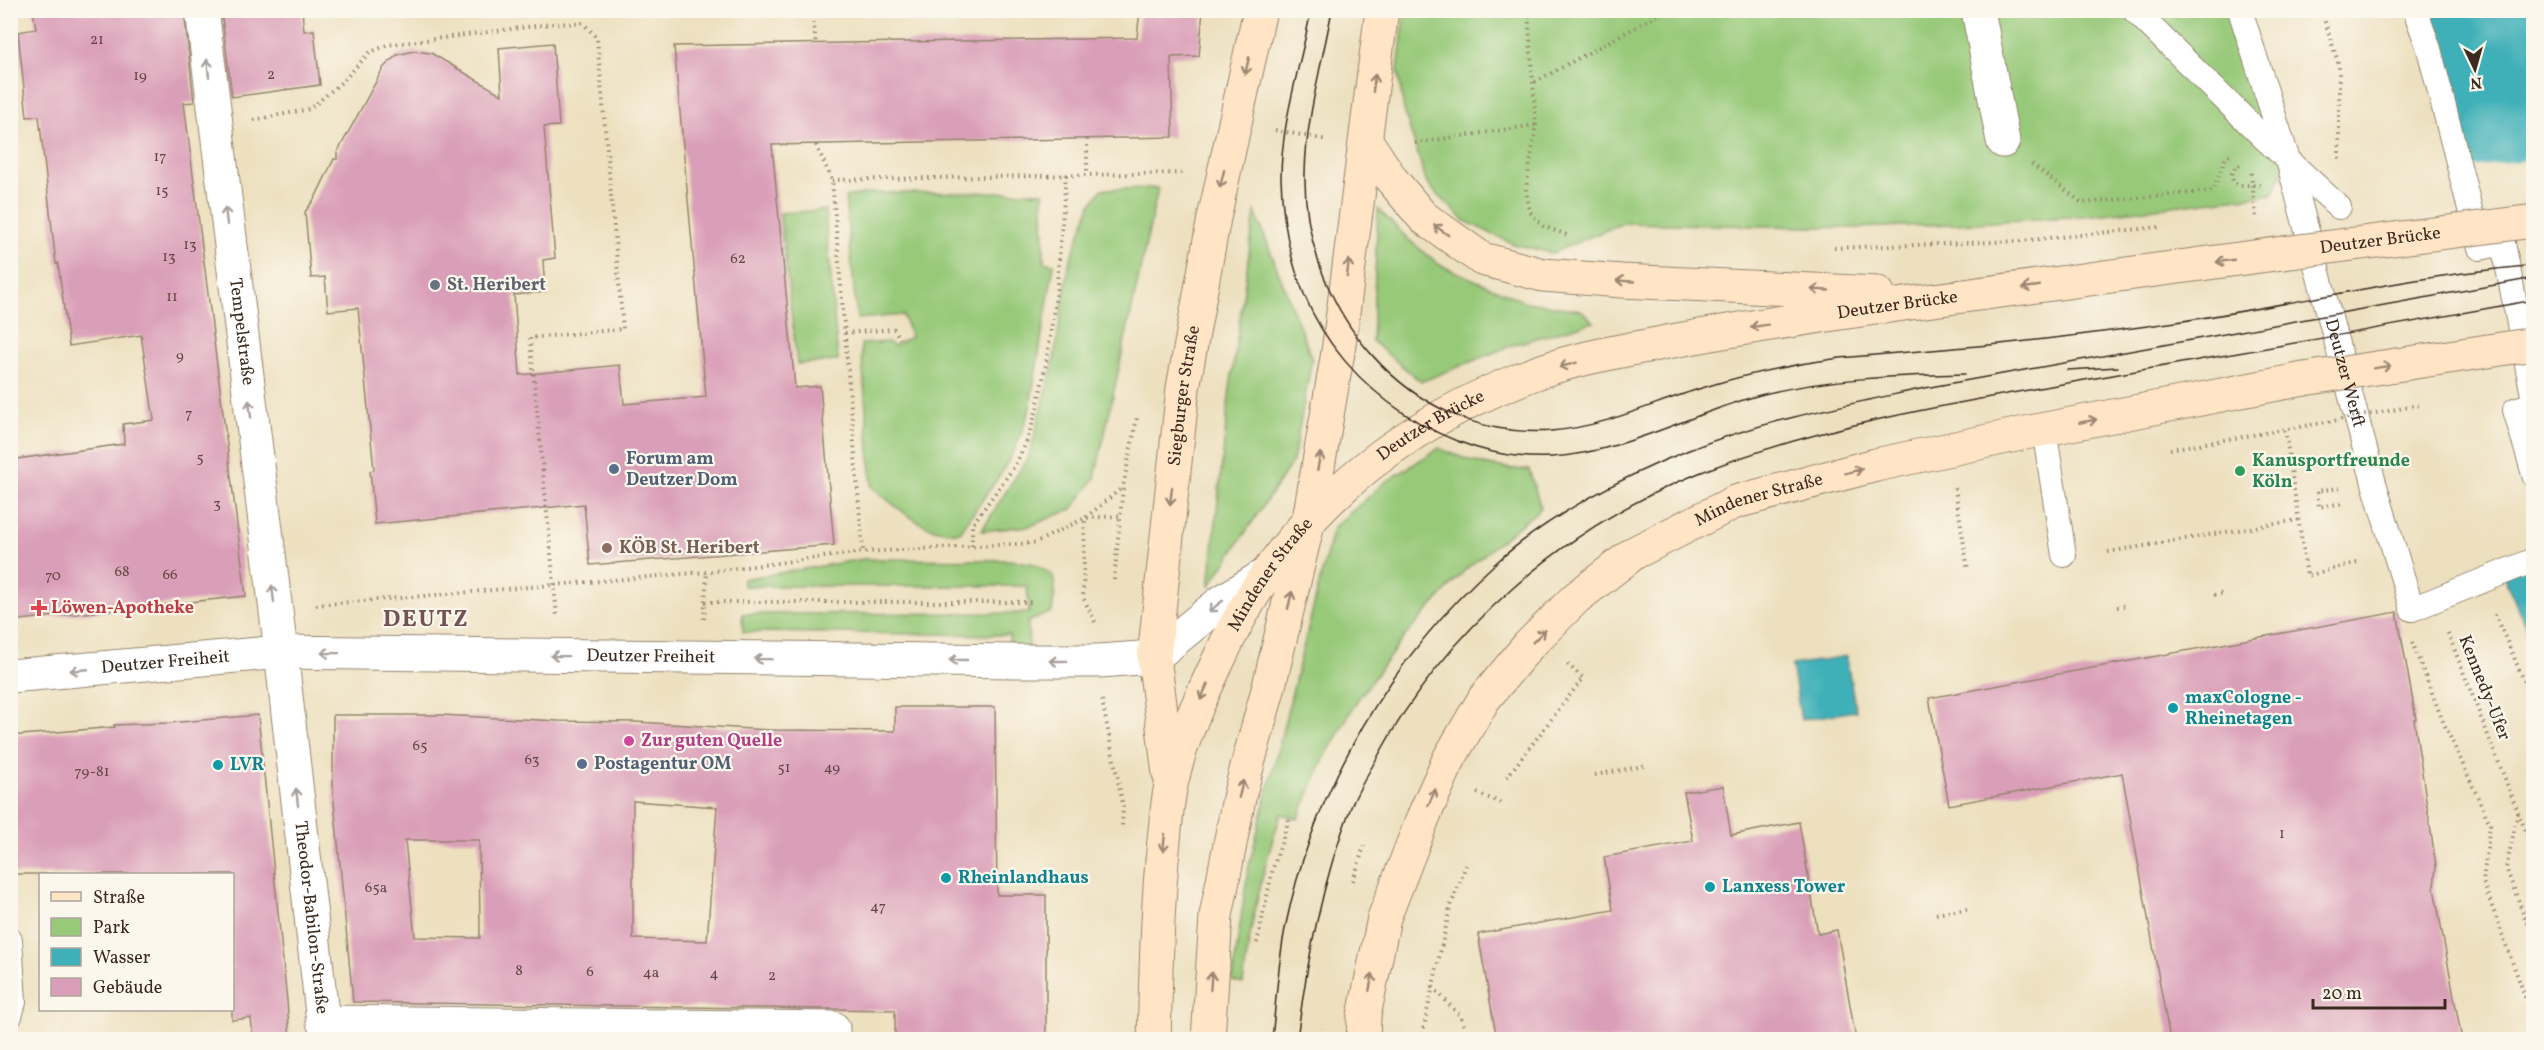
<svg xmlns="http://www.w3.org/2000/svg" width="2544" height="1050" viewBox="0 0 2544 1050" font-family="Vollkorn,serif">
  <rect width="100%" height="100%" fill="#fbf7ec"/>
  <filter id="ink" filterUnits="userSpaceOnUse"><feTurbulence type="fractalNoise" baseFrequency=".0167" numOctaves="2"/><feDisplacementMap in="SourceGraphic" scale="12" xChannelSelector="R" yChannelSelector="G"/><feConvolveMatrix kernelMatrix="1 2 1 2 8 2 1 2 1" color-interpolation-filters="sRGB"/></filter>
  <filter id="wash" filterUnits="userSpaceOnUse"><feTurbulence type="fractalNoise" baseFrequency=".008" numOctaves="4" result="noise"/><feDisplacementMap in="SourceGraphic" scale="24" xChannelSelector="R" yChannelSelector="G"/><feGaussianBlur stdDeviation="1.35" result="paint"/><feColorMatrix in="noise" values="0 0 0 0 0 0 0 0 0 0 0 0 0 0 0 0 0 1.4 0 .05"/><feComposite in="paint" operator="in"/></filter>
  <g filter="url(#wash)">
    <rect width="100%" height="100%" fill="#ede0bf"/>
    <path fill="#98c979" stroke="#6a7a4c" stroke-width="1.5" d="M1405 11H2240L2288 160 2273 194 2096 215 1977 223 1855 228 1623 223 1552 253 1513 244 1465 221 1427 184 1404 110 1398 70Z
      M1158 188 1095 478 1072 509 1030 526 981 531 1029 456 1053 366 1069 264 1090 206 1102 189Z
      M1043 192 1044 262 1054 264 1029 412 1016 447 1004 469 960 532C926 535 897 508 872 487L861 344 888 342 894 346 911 337 903 315 857 319 845 197 871 193Z
      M1378 209 1408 239 1440 265 1526 302 1581 310 1594 322 1515 344 1421 382 1372 341Z
      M825 210 838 361 797 364 780 213Z
      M1255 211 1312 359 1293 461 1209 587 1229 396Z
      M1439 448C1468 462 1497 469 1529 470L1541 508 1465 570 1405 636 1358 699 1324 759 1298 819 1281 814C1262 870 1250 925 1243 984L1232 981 1248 870 1333 528 1384 483Z
      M863 559 1009 560 1035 564 1053 576 1055 591 1052 612 1028 622 1029 651 1010 650 1009 635 743 632 742 614 1029 613 1027 586H743V579Z"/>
    <path fill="#3fb0b8" stroke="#3d6d6b" stroke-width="1.5" d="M2416 11H2533V400L2503 243 2480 248Z
      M2533 560V642L2502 573Z
      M1846 656 1856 711 1801 720 1792 665Z"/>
    <path fill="#ede0bf" d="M2533 159V397L2501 246 2457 169Z"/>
    <g id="blocks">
      <path fill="#da9fb8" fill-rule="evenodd" d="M33 10H184L194 102 184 103 246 596 10 621V460L124 444 123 424 154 420 141 335 69 346 58 263 56 264 39 116 27 117 18 32 36 29Z
        M221 10H302L304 31 314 30 320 85 232 97Z
        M1140 10H1203L1199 56 1171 57 1173 137 772 145 795 388 820 386 834 545 590 565 584 504 375 524 370 471 374 470 358 308 328 311 325 277 311 278 305 212 315 198 334 159H337V153L384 67 397 55 414 51 431 53 502 95 499 48 553 43 559 126 544 127 555 258 543 260 545 292 514 295 520 375 620 365 624 404 706 397 674 46 1137 38Z
        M2397 612 2416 719H2414L2436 866 2434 888 2462 1040H2170L2122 773 1949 805 1929 698Z
        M895 707H995L997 895H1046V1040H895V1010L353 1002 333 791V715H441L558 721 636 722 768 730 895 731ZM633 801 717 807 707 941 633 939ZM405 840H479L480 938 415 937Z
        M258 715 287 1001 290 1040H253L251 1018 232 1020V874H10V736L115 727 114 725 169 723Z
        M1723 786 1731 835 1799 822 1818 934 1837 930 1856 1040H1497L1478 934 1613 910 1604 857 1693 841 1684 792Z"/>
    </g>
  </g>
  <g filter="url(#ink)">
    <use href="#blocks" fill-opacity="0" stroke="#94856e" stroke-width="1.5"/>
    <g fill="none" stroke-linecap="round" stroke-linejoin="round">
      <defs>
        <g id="service">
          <path d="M2134 10 2263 137 2339 207"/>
          <path id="s1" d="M2240 10 2288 160 2374 483 2412 609 2534 560"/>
          <path d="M2415 10 2429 49 2480 248 2503 243 2534 400"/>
          <path d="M2534 404 2515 410 2534 474"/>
          <path d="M2044 429 2064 555"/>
          <path d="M10 940 14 1002 10 1016"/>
        </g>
        <g id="minor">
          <path id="s2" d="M202 10 281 652 323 1022 833 1028V1040"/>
          <path d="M1978 10 2003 141"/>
          <path id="s3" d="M10 676 281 652 1017 661H1099L1154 657 1221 602 1265 575"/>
        </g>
        <g id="secondary">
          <path d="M1367 142 1392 180 1423 217 1482 259 1543 275 1622 281 1878 293"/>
          <path id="s4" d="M1169 774 1154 657 1183 388 1214 218 1260 10"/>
          <path id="s5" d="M1154 1040C1156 973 1157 907 1164 840 1166 822 1167 803 1171 785 1180 741 1200 699 1219 659 1281 521 1388 430 1528 376 1570 359 1622 351 1667 342 1748 327 1830 314 1911 303 2035 287 2159 270 2283 253"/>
          <path d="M1208 1040 1216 916 1240 793 1269 686 1309 519 1338 352 1382 10"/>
          <path id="s6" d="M1363 1040 1364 1016 1384 918 1425 813 1450 757 1484 699 1528 646 1576 598 1634 553 1735 502 1876 465 2030 432 2304 379"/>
        </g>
      </defs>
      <use href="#service" stroke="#94856e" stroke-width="26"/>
      <use href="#minor" stroke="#94856e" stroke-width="35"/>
      <use href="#secondary" stroke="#94856e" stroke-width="35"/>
      <path stroke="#94856e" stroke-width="4" stroke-dasharray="1.5 4.5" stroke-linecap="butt" d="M812 10 816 44
        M1528 10 1536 125 1526 189 1530 212 1543 226 1567 235
        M2321 10 2339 65V159
        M1535 82 1667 10
        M254 120 310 109 344 80 369 53 387 45 551 24 583 23 597 38 623 329 530 338 557 616
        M1275 130 1327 140
        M1087 139V174
        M1415 143 1536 125
        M816 145 832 180 863 552
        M2032 164 2082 203 2213 191 2226 157 2230 155
        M2240 165 2235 167 2232 173 2233 182 2237 185H2260
        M832 180 1185 173
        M1834 248 2020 241 2159 227
        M845 333 894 329 900 339
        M2285 430 2307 576 2361 561
        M2170 449 2311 425
        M1955 488 1968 570
        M2340 488 2317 491 2319 507 2344 503
        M972 546V525L1014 467 1027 441 1036 412 1046 364 1056 295 1066 175
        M2108 552 2298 520
        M1114 580 1123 487 1137 418
        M2214 595 2224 593
        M705 602H1032
        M316 605 707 572 863 552 1035 543 1085 518 1119 516
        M2117 607 2124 606
        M2495 614 2534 703
        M704 619 707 572
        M1095 622 1083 597 1085 518 1123 487
        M2448 633 2534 853
        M2412 642 2442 719 2490 824 2483 882 2534 1021
        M1102 700 1123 806 1122 826
        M1595 775 1644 766
        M1507 777 1583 678 1567 664
        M1477 793 1504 804
        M2518 813 2506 868 2534 941
        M1353 881 1364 846
        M1936 914 1967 909
        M1257 943 1273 868 1290 817
        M1433 987 1461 1017 1469 1040
        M1319 1040 1321 1028
        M1421 1040 1450 908 1466 865"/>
      <use href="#service" stroke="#fff" stroke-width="24"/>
      <use href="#minor" stroke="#fff" stroke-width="33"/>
      <use href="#secondary" stroke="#ffe4c6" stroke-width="33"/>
      <path stroke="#3b2a1e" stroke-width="1.5" d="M1311 10C1301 65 1281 122 1281 178 1282 218 1289 257 1304 294 1342 389 1450 463 1552 457 1626 452 1690 414 1760 395 1827 378 1896 376 1965 374
        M1332 10C1322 64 1306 118 1305 173 1302 308 1408 441 1551 431 1605 427 1652 403 1702 388 1747 374 1794 364 1840 358 1882 354 1924 351 1966 347 2036 341 2106 332 2176 322 2257 310 2336 293 2416 280 2455 273 2495 269 2534 265
        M2067 370 2118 367
        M1272 1040C1276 1001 1278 961 1286 924 1315 785 1392 656 1497 562 1548 516 1626 475 1689 450 1765 420 1846 405 1925 388L2534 278
        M1297 1040C1307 960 1322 882 1351 807 1358 790 1368 774 1377 758 1446 630 1564 527 1699 473 1815 427 1940 406 2062 384 2219 356 2377 329 2534 300"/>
      <defs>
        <g id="secondary-bridge">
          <path id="s7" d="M2283 253 2534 221"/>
          <path d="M2304 379 2534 344"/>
        </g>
      </defs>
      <use href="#secondary-bridge" stroke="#94856e" stroke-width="35" stroke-linecap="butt"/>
      <path stroke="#94856e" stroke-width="4" stroke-dasharray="1.5 4.5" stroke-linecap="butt" d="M2251 173 2256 217
        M2311 425 2420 405"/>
      <use href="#secondary-bridge" stroke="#ffe4c6" stroke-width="33"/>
    </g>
    <defs><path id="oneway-shaft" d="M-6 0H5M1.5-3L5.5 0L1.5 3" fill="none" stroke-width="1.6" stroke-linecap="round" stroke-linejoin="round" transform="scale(1.5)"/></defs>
    <g stroke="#9d8772">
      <use href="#oneway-shaft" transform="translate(1247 66) rotate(103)"/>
      <use href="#oneway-shaft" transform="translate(1374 83) rotate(-83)"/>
      <use href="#oneway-shaft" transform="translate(1222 179) rotate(103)"/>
      <use href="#oneway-shaft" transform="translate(1441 230) rotate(-145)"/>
      <use href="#oneway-shaft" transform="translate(2225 261) rotate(172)"/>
      <use href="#oneway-shaft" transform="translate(1348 268) rotate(-83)"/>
      <use href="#oneway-shaft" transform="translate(1625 281) rotate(-177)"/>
      <use href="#oneway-shaft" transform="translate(2031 287) rotate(172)"/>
      <use href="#oneway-shaft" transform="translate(1820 290) rotate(-177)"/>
      <use href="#oneway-shaft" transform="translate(1759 326) rotate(171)"/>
      <use href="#oneway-shaft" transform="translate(1568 365) rotate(165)"/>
      <use href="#oneway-shaft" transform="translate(2382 367) rotate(-9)"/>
      <use href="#oneway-shaft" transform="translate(2088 421) rotate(-11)"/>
      <use href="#oneway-shaft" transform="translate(1319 461) rotate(-80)"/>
      <use href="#oneway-shaft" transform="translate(1854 471) rotate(-15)"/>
      <use href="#oneway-shaft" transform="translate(1171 496) rotate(97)"/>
      <use href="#oneway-shaft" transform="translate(1290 600) rotate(-77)"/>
      <use href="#oneway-shaft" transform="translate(1539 636) rotate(-45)"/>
      <use href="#oneway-shaft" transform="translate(1204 692) rotate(114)"/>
      <use href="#oneway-shaft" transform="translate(1241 789) rotate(-76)"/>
      <use href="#oneway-shaft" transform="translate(1432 797) rotate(-66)"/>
      <use href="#oneway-shaft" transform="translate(1164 843) rotate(96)"/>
      <use href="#oneway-shaft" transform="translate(1211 981) rotate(-86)"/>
      <use href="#oneway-shaft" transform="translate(1371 982) rotate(-79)"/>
    </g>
    <g stroke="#a79f9a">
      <use href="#oneway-shaft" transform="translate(208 68) rotate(-96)"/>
      <use href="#oneway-shaft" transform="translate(226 216) rotate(-97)"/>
      <use href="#oneway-shaft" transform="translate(250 409) rotate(-97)"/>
      <use href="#oneway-shaft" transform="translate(273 594) rotate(-97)"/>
      <use href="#oneway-shaft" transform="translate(1216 606) rotate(142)"/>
      <use href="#oneway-shaft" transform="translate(330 653) rotate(-179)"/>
      <use href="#oneway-shaft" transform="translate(559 656) rotate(-179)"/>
      <use href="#oneway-shaft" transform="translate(763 659) rotate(-179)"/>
      <use href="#oneway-shaft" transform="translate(958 660) rotate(-180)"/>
      <use href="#oneway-shaft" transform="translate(1058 661) rotate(-180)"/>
      <use href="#oneway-shaft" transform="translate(79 670) rotate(175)"/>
      <use href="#oneway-shaft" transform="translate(297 797) rotate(-97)"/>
    </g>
  </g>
  <circle fill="#6b7280" stroke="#fbf7ec" stroke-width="2" cx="435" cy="285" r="6"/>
  <g fill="#5c6f8a" stroke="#fbf7ec" stroke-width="2">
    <circle cx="614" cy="469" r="6"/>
    <circle cx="582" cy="764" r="6"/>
  </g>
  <circle fill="#2e9e5b" stroke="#fbf7ec" stroke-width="2" cx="2240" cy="471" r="6"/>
  <circle fill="#8d6e63" stroke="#fbf7ec" stroke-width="2" cx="607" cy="548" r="6"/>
  <path fill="#e0444e" stroke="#fbf7ec" stroke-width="2" d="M36 599h6v6h6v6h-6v6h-6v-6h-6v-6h6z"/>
  <g fill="#0f9aa8" stroke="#fbf7ec" stroke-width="2">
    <circle cx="2173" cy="708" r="6"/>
    <circle cx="218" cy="765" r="6"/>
    <circle cx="946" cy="878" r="6"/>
    <circle cx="1710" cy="887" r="6"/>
  </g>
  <circle fill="#d1479c" stroke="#fbf7ec" stroke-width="2" cx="629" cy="741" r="6"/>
  <g text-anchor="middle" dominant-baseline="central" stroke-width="4.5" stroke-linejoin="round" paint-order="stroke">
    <g font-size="15" fill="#634744">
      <text x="97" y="40">21</text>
      <text x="271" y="75">2</text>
      <text x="140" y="76">19</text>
      <text x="160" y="157">17</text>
      <text x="162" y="191">15</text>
      <text x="190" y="245">13</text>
      <text x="169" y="257">13</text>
      <text x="738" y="259">62</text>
      <text x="172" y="297">11</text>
      <text x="180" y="356">9</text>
      <text x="189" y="414">7</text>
      <text x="200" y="458">5</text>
      <text x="217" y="504">3</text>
      <text x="122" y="572">68</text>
      <text x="170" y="575">66</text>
      <text x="53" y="576">70</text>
      <text x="420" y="746">65</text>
      <text x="532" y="760">63</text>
      <text x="784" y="768">51</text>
      <text x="832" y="768">49</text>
      <text x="92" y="772">79-81</text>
      <text x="2282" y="834">1</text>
      <text x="376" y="888">65a</text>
      <text x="878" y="907">47</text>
      <text x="519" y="971">8</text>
      <text x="590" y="972">6</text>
      <text x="651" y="973">4a</text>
      <text x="714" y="974">4</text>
      <text x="772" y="976">2</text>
    </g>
    <g font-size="18" fill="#3b2a1e" stroke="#fbf7ec">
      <text stroke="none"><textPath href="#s7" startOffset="98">Deutzer Brücke</textPath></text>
      <text stroke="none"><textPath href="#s5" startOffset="1198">Deutzer Brücke</textPath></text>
      <text stroke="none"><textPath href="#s2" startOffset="324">Tempelstraße</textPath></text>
      <text stroke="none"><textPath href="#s1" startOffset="378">Deutzer Werft</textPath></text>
      <text stroke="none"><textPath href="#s4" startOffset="381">Siegburger Straße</textPath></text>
      <text stroke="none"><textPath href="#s5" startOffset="712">Deutzer Brücke</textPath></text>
      <text stroke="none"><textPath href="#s6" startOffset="712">Mindener Straße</textPath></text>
      <text stroke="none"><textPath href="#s5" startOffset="490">Mindener Straße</textPath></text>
      <text stroke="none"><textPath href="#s3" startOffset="642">Deutzer Freiheit</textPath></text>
      <text stroke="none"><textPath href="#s3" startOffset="156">Deutzer Freiheit</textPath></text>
      <text transform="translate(2484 688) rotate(68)">Kennedy-Ufer</text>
      <text stroke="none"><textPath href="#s2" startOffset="914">Theodor-Babilon-Straße</textPath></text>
    </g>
    <g font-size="18" font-weight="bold" fill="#5b616d" stroke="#fbf7ec" text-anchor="start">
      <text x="447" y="285">St. Heribert</text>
    </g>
    <g font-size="18" font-weight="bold" fill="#4e5e75" stroke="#fbf7ec" text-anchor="start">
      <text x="626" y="459">Forum am<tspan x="626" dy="21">Deutzer Dom</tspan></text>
      <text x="594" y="764">Postagentur OM</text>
    </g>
    <g font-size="18" font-weight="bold" fill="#27864d" stroke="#fbf7ec" text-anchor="start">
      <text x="2252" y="461">Kanusportfreunde<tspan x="2252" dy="21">Köln</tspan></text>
    </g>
    <g font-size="18" font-weight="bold" fill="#785e54" stroke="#fbf7ec" text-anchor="start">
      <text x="619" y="548">KÖB St. Heribert</text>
    </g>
    <g font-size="18" font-weight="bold" fill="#be3a42" stroke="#fbf7ec" text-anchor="start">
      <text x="51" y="608">Löwen-Apotheke</text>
    </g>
    <g font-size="18" font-weight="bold" fill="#0d838f" stroke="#fbf7ec" text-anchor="start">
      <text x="2185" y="698">maxCologne -<tspan x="2185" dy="21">Rheinetagen</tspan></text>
      <text x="230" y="765">LVR</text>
      <text x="958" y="878">Rheinlandhaus</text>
      <text x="1722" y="887">Lanxess Tower</text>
    </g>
    <g font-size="18" font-weight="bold" fill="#b23c85" stroke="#fbf7ec" text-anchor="start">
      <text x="641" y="741">Zur guten Quelle</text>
    </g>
    <g font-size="24" font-weight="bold" letter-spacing="1.5" fill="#735354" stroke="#fbf7ec">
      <text x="426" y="620">DEUTZ</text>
    </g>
  </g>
  <rect width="2544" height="1050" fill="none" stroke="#fbf7ec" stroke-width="36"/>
  <rect x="39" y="873" width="195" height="138" fill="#fbf7ec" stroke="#aea59a" stroke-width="1.5"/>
  <rect x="51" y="892" width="30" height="9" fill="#ffe4c6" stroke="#aea59a" stroke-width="1.5"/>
  <text x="93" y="903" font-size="18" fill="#3b2a1e">Straße</text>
  <rect x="51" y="918" width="30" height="18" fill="#98c979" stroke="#aea59a" stroke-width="1.5"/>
  <text x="93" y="933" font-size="18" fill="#3b2a1e">Park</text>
  <rect x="51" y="948" width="30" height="18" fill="#3fb0b8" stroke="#aea59a" stroke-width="1.5"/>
  <text x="93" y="963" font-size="18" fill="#3b2a1e">Wasser</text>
  <rect x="51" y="978" width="30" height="18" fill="#da9fb8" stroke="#aea59a" stroke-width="1.5"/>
  <text x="93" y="993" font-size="18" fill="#3b2a1e">Gebäude</text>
  <g transform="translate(2475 69) rotate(175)" stroke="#fbf7ec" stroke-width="4.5" paint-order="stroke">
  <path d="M0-4.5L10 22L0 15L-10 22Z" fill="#3b2a1e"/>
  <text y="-9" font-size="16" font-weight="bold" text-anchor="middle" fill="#3b2a1e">N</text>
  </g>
  <path d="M2313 999v9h132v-9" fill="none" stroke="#3b2a1e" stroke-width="3"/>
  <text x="2322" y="999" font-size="18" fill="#3b2a1e" stroke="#fbf7ec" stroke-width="4.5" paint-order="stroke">20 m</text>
</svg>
